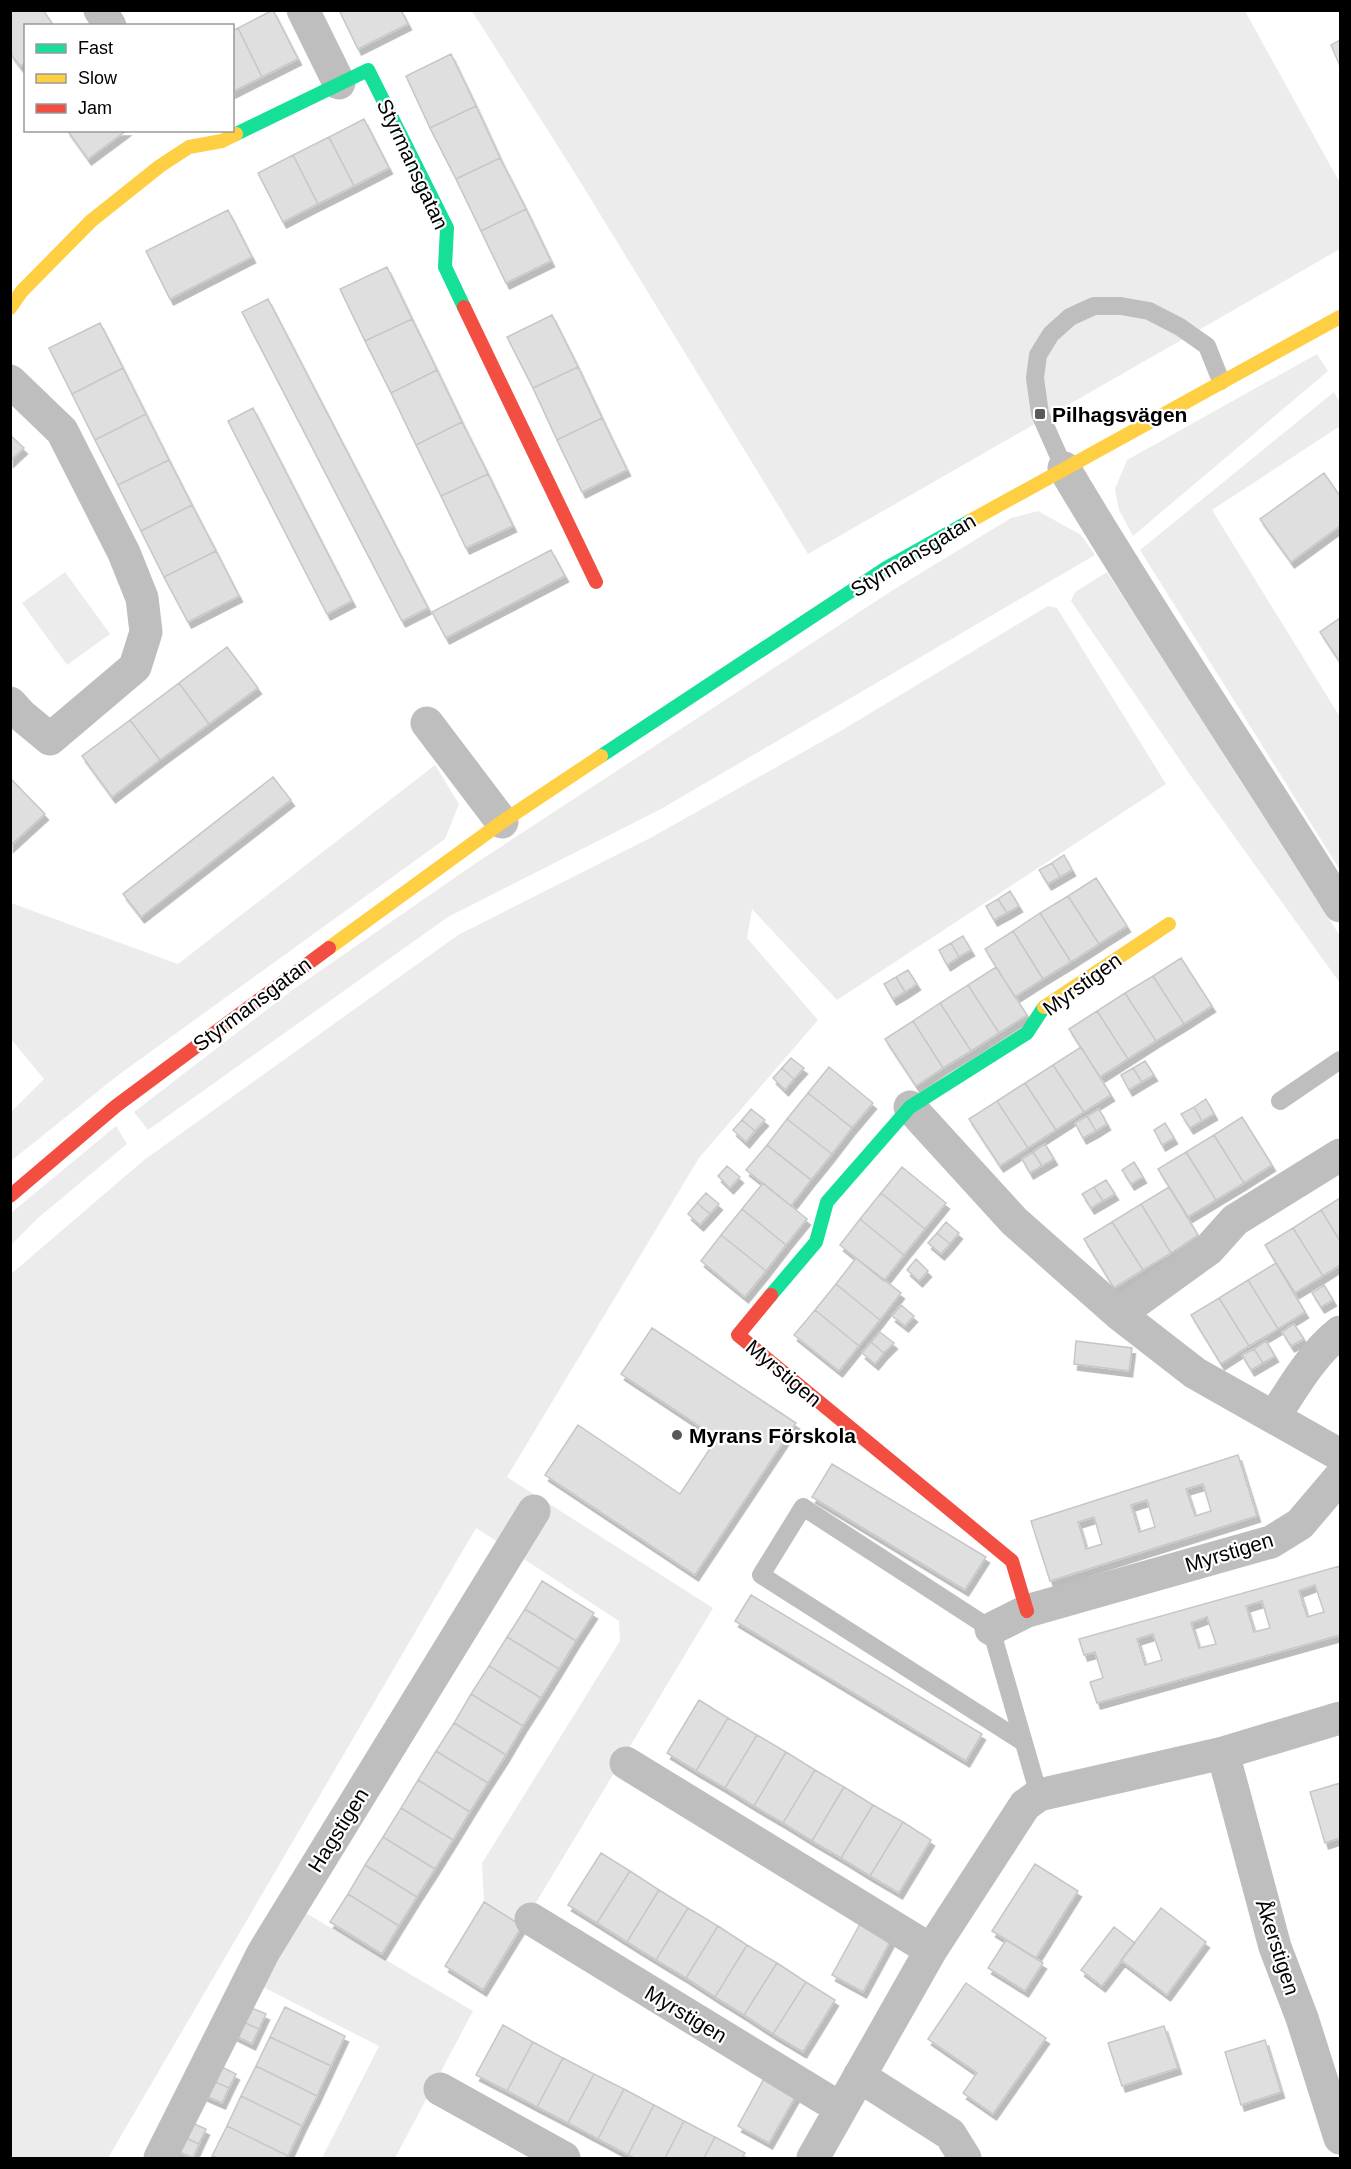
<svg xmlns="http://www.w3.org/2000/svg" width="1351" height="2169" viewBox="0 0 1351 2169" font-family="Helvetica,sans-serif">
  <defs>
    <filter id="shadow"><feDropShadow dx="3.5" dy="6" stdDeviation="0" flood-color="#0004"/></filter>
  </defs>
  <rect width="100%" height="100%" fill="#fff"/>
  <path fill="#ececec" d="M472 11H1245L1340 183V249L808 554 573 170Z
    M1317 354 1328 371 1133 536 1119 510 1115 489 1127 460Z
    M1334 392 1340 403V426L1212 510 1340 717V870L1140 550Z
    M1038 511 1081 535 1095 555 661 809 448 917 148 1130 134 1112 291 991 476 863 893 590 1011 518Z
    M65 572 110 634 67 665 22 603Z
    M1107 572 1340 936V983L1193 779 1071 601 1075 592Z
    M1048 606 1057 608 1166 784 837 1000 752 909 747 938 818 1020 699 1158 507 1477 713 1608 522 1926 484 1902 482 1863 620 1641 619 1621 476 1528 108 2158H11L10 1275 144 1160 458 935 652 837 844 729Z
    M435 765 459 804 445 839 117 1076 11 1161V1112L44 1079 11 1039V903L178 964Z
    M116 1126 127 1144 39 1217 11 1245V1213Z
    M304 1912 473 2011 395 2158H322L379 2046 261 1986Z"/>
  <path fill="#dfdfdf" stroke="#c7c7c7" stroke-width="1.5" fill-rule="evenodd" filter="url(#shadow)" d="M10 10H43L54 26H26V63L20 66 10 53Z
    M273 10 298 59 262 77 238 28Z
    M339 10H401L408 24 358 49Z
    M238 28 262 77 232 92V31Z
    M1340 40V66L1331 45Z
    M451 54 476 106 430 128 406 76Z
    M476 106 500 158 456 179 430 128Z
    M364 119 389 168 354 186 329 137Z
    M67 130H127L88 159Z
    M329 137 354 186 318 204 293 155Z
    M293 155 318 204 283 222 258 173Z
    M500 158 526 209 481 231 456 179Z
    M526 209 551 261 506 283 481 231Z
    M228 210 252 257 170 299 146 251Z
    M387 267 412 319 365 341 340 289Z
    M268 299 428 608 402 621 242 312Z
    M552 315 578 367 533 388 507 337Z
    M412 319 437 370 391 393 365 341Z
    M100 323 123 368 72 394 49 348Z
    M578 367 602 418 557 440 533 388Z
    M123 368 146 414 95 440 72 394Z
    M437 370 462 422 416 445 391 393Z
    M253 408 352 601 327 614 228 421Z
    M146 414 169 460 118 485 95 440Z
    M602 418 627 470 582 492 557 440Z
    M462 422 488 474 441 496 416 445Z
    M10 435 24 448 10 461Z
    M169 460 192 505 141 531 118 485Z
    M1324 473 1340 496V526L1291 562 1260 519Z
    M488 474 513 526 466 548 441 496Z
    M192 505 216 551 164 577 141 531Z
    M551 550 565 576 446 638 432 612Z
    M216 551 239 596 188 622 164 577Z
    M1340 618V662L1320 632Z
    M227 647 258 688 209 724 179 683Z
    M179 683 209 724 160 760 130 720Z
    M130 720 160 760 112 797 82 756Z
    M273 777 291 800 141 917 123 894Z
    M10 778 45 814 10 846Z
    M1064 855 1072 870 1060 877 1052 863Z
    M1052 863 1060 877 1048 884 1039 870Z
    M1096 878 1127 926 1099 944 1068 896Z
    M1010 891 1019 906 1007 913 998 899Z
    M1068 896 1099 944 1071 962 1040 913Z
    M998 899 1007 913 994 920 986 906Z
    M1040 913 1071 962 1043 979 1013 931Z
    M1013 931 1043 979 1015 997 985 949Z
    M963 936 971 950 959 957 951 943Z
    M951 943 959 957 947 965 939 950Z
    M1181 958 1212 1006 1184 1024 1153 976Z
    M996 967 1027 1015 999 1033 968 985Z
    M908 970 917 984 905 992 896 977Z
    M1153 976 1184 1024 1156 1041 1125 993Z
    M896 977 905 992 893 999 884 984Z
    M968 985 999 1033 971 1051 940 1003Z
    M1125 993 1156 1041 1128 1059 1097 1011Z
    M940 1003 971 1051 943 1068 913 1021Z
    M1097 1011 1128 1059 1100 1077 1069 1029Z
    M913 1021 943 1068 916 1086 885 1039Z
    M1081 1047 1111 1095 1084 1112 1053 1065Z
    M791 1058 804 1068 794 1079 782 1068Z
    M1145 1061 1154 1075 1142 1082 1133 1068Z
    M1053 1065 1084 1112 1056 1130 1025 1083Z
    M829 1067 873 1103 852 1128 808 1093Z
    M782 1068 794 1079 785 1090 773 1078Z
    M1133 1068 1142 1082 1129 1090 1121 1075Z
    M1025 1083 1056 1130 1028 1148 997 1101Z
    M808 1093 852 1128 832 1154 787 1119Z
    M1206 1099 1214 1114 1202 1121 1194 1107Z
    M997 1101 1028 1148 1000 1166 969 1119Z
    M1194 1107 1202 1121 1190 1128 1181 1114Z
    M751 1109 765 1120 755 1131 742 1120Z
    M1099 1109 1107 1124 1096 1131 1087 1116Z
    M1087 1116 1096 1131 1083 1138 1075 1123Z
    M1242 1117 1272 1165 1244 1183 1214 1135Z
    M787 1119 832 1154 811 1180 767 1145Z
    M742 1120 755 1131 746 1142 733 1130Z
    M1165 1123 1174 1138 1162 1145 1154 1130Z
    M1214 1135 1244 1183 1216 1200 1186 1152Z
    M1045 1144 1054 1159 1042 1166 1033 1152Z
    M767 1145 811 1180 791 1206 746 1170Z
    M1033 1152 1042 1166 1030 1173 1022 1159Z
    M1186 1152 1216 1200 1188 1217 1158 1169Z
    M1134 1162 1143 1177 1131 1184 1122 1170Z
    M727 1166 740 1177 730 1188 718 1176Z
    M902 1167 946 1203 925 1229 881 1193Z
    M1106 1180 1115 1194 1103 1201 1094 1187Z
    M763 1183 807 1219 786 1245 742 1209Z
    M1094 1187 1103 1201 1091 1208 1082 1194Z
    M1169 1187 1198 1235 1171 1253 1141 1204Z
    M706 1193 719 1204 710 1214 697 1203Z
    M881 1193 925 1229 904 1255 860 1219Z
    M1340 1198V1241L1321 1210Z
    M697 1203 710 1214 700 1225 688 1214Z
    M1141 1204 1171 1253 1143 1270 1112 1222Z
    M742 1209 786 1245 766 1271 721 1235Z
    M1321 1210 1340 1241V1265L1323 1276 1293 1228Z
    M860 1219 904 1255 884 1281 840 1245Z
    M946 1222 959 1233 950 1244 937 1233Z
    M1112 1222 1143 1270 1114 1288 1084 1239Z
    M1293 1228 1323 1276 1295 1293 1265 1245Z
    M937 1233 950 1244 941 1254 928 1243Z
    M721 1235 766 1271 745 1297 701 1261Z
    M856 1258 901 1293 880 1320 836 1284Z
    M916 1259 928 1271 919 1281 907 1270Z
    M1276 1263 1305 1312 1278 1329 1248 1280Z
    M1248 1280 1278 1329 1249 1346 1219 1298Z
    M836 1284 880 1320 859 1346 815 1310Z
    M1324 1285 1333 1300 1321 1307 1312 1293Z
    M1219 1298 1249 1346 1221 1364 1191 1315Z
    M901 1305 914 1316 905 1326 892 1316Z
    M815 1310 859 1346 839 1371 794 1335Z
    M1294 1324 1304 1339 1291 1346 1282 1332Z
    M652 1328 796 1423 695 1575 545 1475 578 1425 680 1494 717 1438 621 1374Z
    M880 1332 894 1343 884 1353 871 1342Z
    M1076 1341 1132 1348 1129 1371 1074 1364Z
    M1266 1341 1275 1356 1263 1363 1254 1349Z
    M871 1342 884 1353 875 1364 862 1353Z
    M1254 1349 1263 1363 1251 1370 1242 1355Z
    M1238 1455 1257 1516 1050 1581 1031 1521ZM1203 1484 1211 1511 1195 1516 1186 1489ZM1147 1500 1155 1527 1139 1532 1131 1505ZM1094 1517 1102 1544 1086 1549 1078 1522Z
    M832 1464 986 1557 965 1590 812 1497Z
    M1340 1566V1635L1097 1703 1090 1682 1103 1678 1095 1652 1084 1655 1079 1639ZM1315 1585 1324 1612 1307 1617 1299 1591ZM1262 1601 1270 1628 1254 1632 1246 1606ZM1207 1617 1216 1644 1199 1648 1191 1623ZM1153 1634 1162 1660 1145 1665 1137 1639Z
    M542 1581 594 1613 576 1641 525 1609Z
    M751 1595 982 1734 966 1761 735 1621Z
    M525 1609 576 1641 559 1669 507 1637Z
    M507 1637 559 1669 541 1698 489 1666Z
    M489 1666 541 1698 523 1726 471 1694Z
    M471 1694 523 1726 506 1755 454 1723Z
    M699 1700 728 1718 696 1771 667 1753Z
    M728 1718 757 1735 725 1788 696 1771Z
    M454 1723 506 1755 488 1783 436 1751Z
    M757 1735 786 1752 754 1806 725 1788Z
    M436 1751 488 1783 470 1812 418 1780Z
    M786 1752 815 1770 783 1823 754 1806Z
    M815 1770 844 1787 812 1841 783 1823Z
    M418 1780 470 1812 453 1840 401 1808Z
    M1340 1783V1838L1325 1843 1310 1792Z
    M844 1787 873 1805 841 1858 812 1841Z
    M873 1805 903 1822 870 1876 841 1858Z
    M401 1808 453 1840 435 1869 383 1837Z
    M903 1822 931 1840 899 1893 870 1876Z
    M383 1837 435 1869 417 1897 365 1865Z
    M601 1853 630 1871 597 1923 568 1905Z
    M1035 1864 1078 1891 1036 1958 992 1931Z
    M365 1865 417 1897 399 1926 348 1894Z
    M630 1871 659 1890 627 1942 597 1923Z
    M659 1890 688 1908 656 1960 627 1942Z
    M348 1894 399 1926 382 1954 330 1922Z
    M484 1902 522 1926 483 1990 445 1966Z
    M688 1908 718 1926 686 1978 656 1960Z
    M1161 1908 1206 1942 1167 1995 1121 1960Z
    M860 1924 891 1940 863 1992 832 1975Z
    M718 1926 747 1945 715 1997 686 1978Z
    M1114 1927 1135 1943 1102 1986 1081 1970Z
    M1006 1940 1043 1963 1025 1991 988 1968Z
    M747 1945 777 1963 744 2015 715 1997Z
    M777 1963 806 1982 773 2034 744 2015Z
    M806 1982 835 2000 803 2052 773 2034Z
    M966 1983 1046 2038 993 2114 963 2093 977 2073 928 2039Z
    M247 2006 266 2014 259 2029 241 2021Z
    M285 2007 345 2036 331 2066 270 2037Z
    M241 2021 259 2029 252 2044 234 2035Z
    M503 2025 533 2042 507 2091 476 2075Z
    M1164 2026 1178 2068 1122 2086 1108 2043Z
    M270 2037 331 2066 317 2096 256 2066Z
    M1265 2040 1281 2092 1241 2105 1225 2052Z
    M533 2042 563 2058 537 2107 507 2091Z
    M563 2058 594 2074 568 2123 537 2107Z
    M218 2065 236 2074 229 2088 211 2080Z
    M256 2066 317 2096 302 2126 241 2096Z
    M594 2074 624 2089 598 2139 568 2123Z
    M766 2075 798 2092 769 2143 738 2126Z
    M211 2080 229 2088 222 2103 204 2095Z
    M624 2089 654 2105 628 2155 598 2139Z
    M241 2096 302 2126 288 2156 227 2126Z
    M654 2105 684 2121 665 2158H635L628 2155Z
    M188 2121 206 2129 199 2144 181 2136Z
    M684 2121 715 2137 704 2158H665Z
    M227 2126 288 2156 286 2158H218L212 2156Z
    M181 2136 199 2144 193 2158 175 2150Z
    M715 2137 745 2153 742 2158H704Z"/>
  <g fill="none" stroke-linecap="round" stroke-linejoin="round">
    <path stroke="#bebebe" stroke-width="18" d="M1064 468 1040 414 1035 378 1038 355 1051 334 1070 317 1094 306H1121L1149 311 1180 327 1207 346 1221 381
      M1280 1101 1340 1060
      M1023 1742 761 1575 803 1507 991 1629 1039 1795"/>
    <path stroke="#bebebe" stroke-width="33" d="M100 10 110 26
      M303 10 339 83
      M10 381 62 431 124 553 142 598 146 632 135 667 50 739 21 715 10 703
      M1064 468C1152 617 1249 760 1340 906
      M427 723 502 822
      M910 1107 1014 1221 1119 1314 1195 1373 1340 1455
      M1119 1314 1209 1249 1235 1220 1340 1155
      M1274 1417C1293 1388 1312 1354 1340 1332
      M991 1629 1027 1611 1271 1542 1300 1524 1340 1477
      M1223 1753 1275 1947 1302 2018 1340 2138
      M626 1763 931 1950
      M531 1919 840 2108
      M859 2076 950 2134 965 2158
      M440 2089 564 2158
      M160 2158 263 1953 534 1511
      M813 2158 931 1950 1025 1805 1039 1795 1223 1753 1340 1718"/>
    <path stroke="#16e098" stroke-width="14" d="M236 134 368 70 447 228 445 267 464 307
      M601 756 886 568 970 521
      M771 1295 816 1242 827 1202 910 1107 1027 1033 1044 1007"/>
    <path stroke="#ffcf43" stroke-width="14" d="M10 308 22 291 91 221 160 166 189 147 222 141 236 134
      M970 521 1340 317
      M329 948 502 822 601 756
      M1044 1007 1169 924"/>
    <path stroke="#f24e42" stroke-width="14" d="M464 307 596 582
      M10 1196 116 1106 329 948
      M771 1295 738 1335 1012 1561 1027 1611"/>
  </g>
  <g fill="#595959" stroke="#fff" stroke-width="2">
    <rect x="1034" y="408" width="12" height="12" rx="3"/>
    <circle cx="677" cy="1435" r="6"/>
  </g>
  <g text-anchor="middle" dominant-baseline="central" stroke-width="4.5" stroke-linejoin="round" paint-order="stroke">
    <g font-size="21" fill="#000" stroke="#fff">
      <text transform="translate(413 164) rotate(65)">Styrmansgatan</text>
      <text transform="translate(913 555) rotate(-31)">Styrmansgatan</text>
      <text transform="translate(1082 984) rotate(-36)">Myrstigen</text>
      <text transform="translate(252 1004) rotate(-37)">Styrmansgatan</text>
      <text transform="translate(784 1373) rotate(40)">Myrstigen</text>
      <text transform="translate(1229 1552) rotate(-17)">Myrstigen</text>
      <text transform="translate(338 1830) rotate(-58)">Hagstigen</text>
      <text transform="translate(1278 1947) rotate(72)">Åkerstigen</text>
      <text transform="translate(686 2014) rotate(31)">Myrstigen</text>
    </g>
    <g font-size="21" font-weight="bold" fill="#000" stroke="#fff" text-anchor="start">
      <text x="1052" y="414">Pilhagsvägen</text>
      <text x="689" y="1435">Myrans Förskola</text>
    </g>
  </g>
  <rect width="1351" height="2169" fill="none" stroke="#000000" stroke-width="24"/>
  <rect x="24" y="24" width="210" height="108" fill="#ffffff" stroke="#999999" stroke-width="1.5"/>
  <rect x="36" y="44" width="30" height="9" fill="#16e098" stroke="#999999" stroke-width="1.5"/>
  <text x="78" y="54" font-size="18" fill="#000000">Fast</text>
  <rect x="36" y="74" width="30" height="9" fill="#ffcf43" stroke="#999999" stroke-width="1.5"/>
  <text x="78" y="84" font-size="18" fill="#000000">Slow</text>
  <rect x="36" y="104" width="30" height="9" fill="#f24e42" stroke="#999999" stroke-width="1.5"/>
  <text x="78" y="114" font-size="18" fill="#000000">Jam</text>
</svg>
